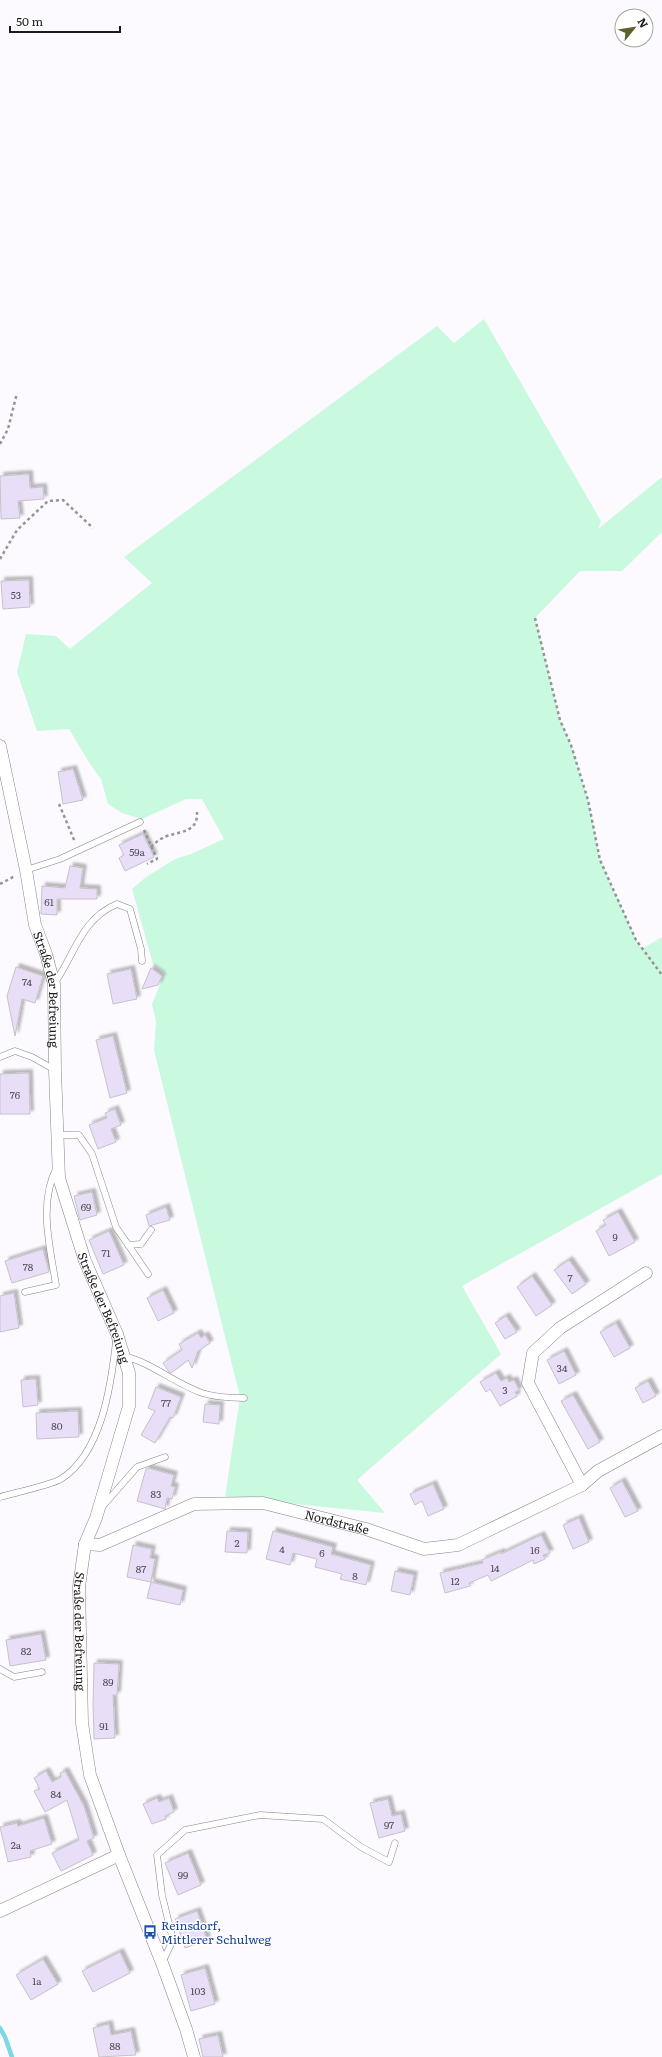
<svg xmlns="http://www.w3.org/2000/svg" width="662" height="2057" viewBox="0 0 662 2057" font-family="Literata,serif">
  <defs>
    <filter id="shadow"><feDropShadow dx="3.5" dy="-3.5" stdDeviation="1" flood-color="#0004"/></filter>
  </defs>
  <rect width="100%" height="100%" fill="#fcfafe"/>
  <path fill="#c9f9de" d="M484 319 601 521 598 529 662 477V532L622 571H580L535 618 560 720 571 745 588 800 600 860 636 940 642 949 662 937V1174L462 1286 501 1354 357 1480 385 1513 225 1497 240 1397 154 1050 156 1022 152 1004 165 972 153 964 132 889 146 877 175 859 191 854 224 839 202 799H186L142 819 122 813 108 804 101 779 90 764 69 729 37 731 17 672 26 634 56 636 70 649 152 583 124 557 437 326 454 343Z"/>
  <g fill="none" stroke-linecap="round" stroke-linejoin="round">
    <path stroke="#7ad9e5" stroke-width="4.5" d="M0 2028 5 2037 12 2057"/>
  </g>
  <path fill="#e9def8" stroke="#c5c2c8" filter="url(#shadow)" d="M29 474 30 488 43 487 44 499 18 501 20 518 1 519 0 476Z
    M29 580 30 607 3 609 1 581Z
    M73 769 83 800 63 804 58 772Z
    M143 834 154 857 125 871 119 858 124 855 119 845Z
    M70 866 83 868 80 888 97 889V899H57V915L41 914 42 886 65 888Z
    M16 967 43 976 35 1003 22 999 15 1036 7 996Z
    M151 968 162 976 158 985 142 989Z
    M131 969 137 999 113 1004 107 974Z
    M113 1036 127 1093 110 1098 96 1040Z
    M29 1073 30 1114H0V1074Z
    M115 1109 121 1125 111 1129 116 1142 98 1149 89 1125 107 1118 105 1113Z
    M92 1192 97 1215 80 1220 74 1196Z
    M166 1207 170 1220 149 1226 146 1215Z
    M618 1212 635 1242 609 1256 596 1231 606 1225 603 1220Z
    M109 1231 124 1265 103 1274 89 1240Z
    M43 1249 49 1272 12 1283 5 1261Z
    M569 1260 586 1284 572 1294 554 1270Z
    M532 1276 552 1305 536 1316 517 1287Z
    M163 1290 174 1313 158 1321 147 1298Z
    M14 1293 19 1328 0 1332V1296Z
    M506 1316 517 1332 505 1339 495 1323Z
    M616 1323 630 1348 614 1357 600 1332Z
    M198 1333 201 1338 205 1335 210 1343 198 1351 192 1368 188 1360 171 1373 169 1372 163 1363 182 1350 179 1344Z
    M564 1351 576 1375 559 1384 547 1360Z
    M496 1373 501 1381 507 1378 509 1382 514 1380 519 1390 515 1392 517 1396 500 1406 490 1389 486 1392 480 1382Z
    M36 1379 38 1405 23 1407 21 1380Z
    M648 1381 656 1396 643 1403 635 1388Z
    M156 1387 181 1397 173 1418 170 1417 155 1443 141 1435 155 1411 148 1408Z
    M573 1395 600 1442 588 1449 561 1401Z
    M205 1404 220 1405 219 1424 203 1422Z
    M78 1411 79 1437 37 1439 36 1413Z
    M148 1468 174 1475 171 1486 175 1487 172 1499 167 1498 165 1509 137 1501 146 1469Z
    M622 1481 638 1511 625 1517 610 1488Z
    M433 1484 444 1509 428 1516 422 1501 415 1505 410 1494Z
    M579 1518 589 1542 573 1549 563 1525Z
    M227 1531 248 1532 247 1553 225 1552Z
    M273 1531 333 1547 331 1554 371 1565 366 1585 340 1579 342 1574 315 1567 317 1559 293 1553 290 1565 266 1559Z
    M541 1535 550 1553 543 1555 545 1559 534 1564 533 1560 491 1581 488 1575 469 1583 470 1586 445 1593 440 1573 483 1563 482 1560 501 1552V1554Z
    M133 1545 152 1549 150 1558 155 1559 151 1582 127 1577Z
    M395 1571 414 1575 410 1595 391 1591Z
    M151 1582 183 1590 180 1605 147 1598Z
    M41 1634 46 1660 10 1666 6 1640Z
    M94 1663 119 1664 117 1695H113L115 1738 94 1739 93 1705Z
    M46 1771 52 1782 61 1777 60 1773 65 1771 84 1806 94 1838 87 1841 93 1855 61 1871 52 1853 79 1840 67 1800 45 1812 34 1791 40 1789 34 1778Z
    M157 1798 159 1802 169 1798 174 1812 165 1816 166 1819 152 1824 143 1804Z
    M388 1799 392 1816 401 1814 405 1831 379 1838 370 1803Z
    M44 1818 52 1844 30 1851 31 1857 8 1862 0 1827 17 1823 18 1826Z
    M188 1853 201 1885 178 1895 165 1863Z
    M197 1911 207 1940 185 1948 175 1919Z
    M120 1952 130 1973 93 1992 82 1971Z
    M43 1959 58 1984 31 2000 16 1975Z
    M205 1968 215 2004 191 2011 181 1975Z
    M109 2024 111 2035 131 2031 136 2055 99 2057 93 2028Z
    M218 2035 223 2057H203L199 2039Z"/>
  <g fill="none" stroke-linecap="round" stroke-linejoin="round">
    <defs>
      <path id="lane" d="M26 870 60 859 140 822
        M54 984C75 954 81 919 117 904L130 909 141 949 142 961
        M0 1057 15 1051 32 1057 55 1070
        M57 1135H79L92 1154 116 1227 148 1274
        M128 1245 141 1244 151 1230
        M25 1292 56 1285C50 1247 38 1203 57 1167
        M124 1356C152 1363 174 1383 202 1393 215 1397 230 1398 244 1398
        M0 1497C14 1493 51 1485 61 1479 102 1453 111 1385 116 1342
        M102 1507 137 1467 165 1457
        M0 1669 14 1677 42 1672
        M163 1961 173 1940 162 1895 157 1855 185 1830 260 1815 323 1819 361 1847 389 1862 395 1843"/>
      <g id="street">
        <path id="s1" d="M0 746 26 870 35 925 46 954 54 984 55 1070 59 1178 85 1261 117 1334 129 1373V1406L96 1518 85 1544 79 1587 82 1723 90 1775 119 1855 162 1963 186 2029 194 2057"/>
        <path d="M646 1273 560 1328 533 1353 528 1383 582 1485 598 1471 662 1436"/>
        <path id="s2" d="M85 1544 100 1545 194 1504 263 1503 366 1529 424 1549 458 1545 582 1485"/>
        <path d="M0 1911 119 1855"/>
      </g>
    </defs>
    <use href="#lane" stroke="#858389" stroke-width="7"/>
    <use href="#street" stroke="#858389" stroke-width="13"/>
    <path stroke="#949396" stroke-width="2.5" stroke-dasharray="3 3" stroke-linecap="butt" d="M0 444 8 429 17 393
      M0 559 17 530 48 501 63 500 93 528
      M535 618 560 720 571 745 588 800 600 860 636 940 662 975
      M59 804 75 842
      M144 830 157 859 147 864
      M151 847C156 842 161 838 167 836 182 831 198 832 197 812
      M0 884 15 876"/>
    <use href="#lane" stroke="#fff" stroke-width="6"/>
    <use href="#street" stroke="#fff" stroke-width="12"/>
  </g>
  <defs>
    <symbol id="bus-bare" viewBox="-9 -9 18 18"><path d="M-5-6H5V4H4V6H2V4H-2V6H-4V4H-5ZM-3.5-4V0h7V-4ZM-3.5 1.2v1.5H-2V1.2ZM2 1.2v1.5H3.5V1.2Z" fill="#1a4fb4" stroke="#fff" stroke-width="2.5" paint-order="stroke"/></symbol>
  </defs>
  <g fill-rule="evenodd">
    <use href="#bus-bare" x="140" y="1922" width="20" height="20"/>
  </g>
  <g text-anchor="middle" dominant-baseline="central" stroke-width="3" stroke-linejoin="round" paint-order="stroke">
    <g font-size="10" fill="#4e4c54">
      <text x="16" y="594">53</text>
      <text x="137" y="851">59a</text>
      <text x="49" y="901">61</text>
      <text x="27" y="981">74</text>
      <text x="15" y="1094">76</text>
      <text x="86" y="1206">69</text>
      <text x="615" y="1236">9</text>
      <text x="106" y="1252">71</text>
      <text x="28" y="1266">78</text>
      <text x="570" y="1277">7</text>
      <text x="562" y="1367">34</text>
      <text x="505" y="1389">3</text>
      <text x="166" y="1402">77</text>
      <text x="57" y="1425">80</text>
      <text x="156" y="1493">83</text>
      <text x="237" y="1542">2</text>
      <text x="282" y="1548">4</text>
      <text x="535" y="1549">16</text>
      <text x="322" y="1552">6</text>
      <text x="495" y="1567">14</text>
      <text x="141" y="1568">87</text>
      <text x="355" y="1575">8</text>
      <text x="455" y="1580">12</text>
      <text x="26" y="1650">82</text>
      <text x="108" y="1681">89</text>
      <text x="104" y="1725">91</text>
      <text x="56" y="1793">84</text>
      <text x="389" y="1824">97</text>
      <text x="16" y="1844">2a</text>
      <text x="183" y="1874">99</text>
      <text x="37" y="1980">1a</text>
      <text x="198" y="1990">103</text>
      <text x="115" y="2045">88</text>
    </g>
    <g font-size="12" fill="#1b1b1d" stroke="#fff">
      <text stroke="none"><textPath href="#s1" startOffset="249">Straße der Befreiung</textPath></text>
      <text stroke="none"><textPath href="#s1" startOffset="576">Straße der Befreiung</textPath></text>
      <text stroke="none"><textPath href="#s2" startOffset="263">Nordstraße</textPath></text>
      <text stroke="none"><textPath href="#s1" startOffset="912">Straße der Befreiung</textPath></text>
    </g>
    <g font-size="12" fill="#164399" stroke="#fff" text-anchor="start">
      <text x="161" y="1925">Reinsdorf,<tspan x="161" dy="14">Mittlerer Schulweg</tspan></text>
    </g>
  </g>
  <g transform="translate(634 28) rotate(60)"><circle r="19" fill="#ffffff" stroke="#a4a4a5"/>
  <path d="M0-3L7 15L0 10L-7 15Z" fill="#615e2b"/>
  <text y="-6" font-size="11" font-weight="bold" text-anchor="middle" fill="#1b1b1d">N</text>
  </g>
  <path d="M10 26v6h110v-6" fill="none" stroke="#1b1b1d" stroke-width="2"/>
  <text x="16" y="26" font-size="12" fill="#1b1b1d" stroke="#ffffff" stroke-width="3" paint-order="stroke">50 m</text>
</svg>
